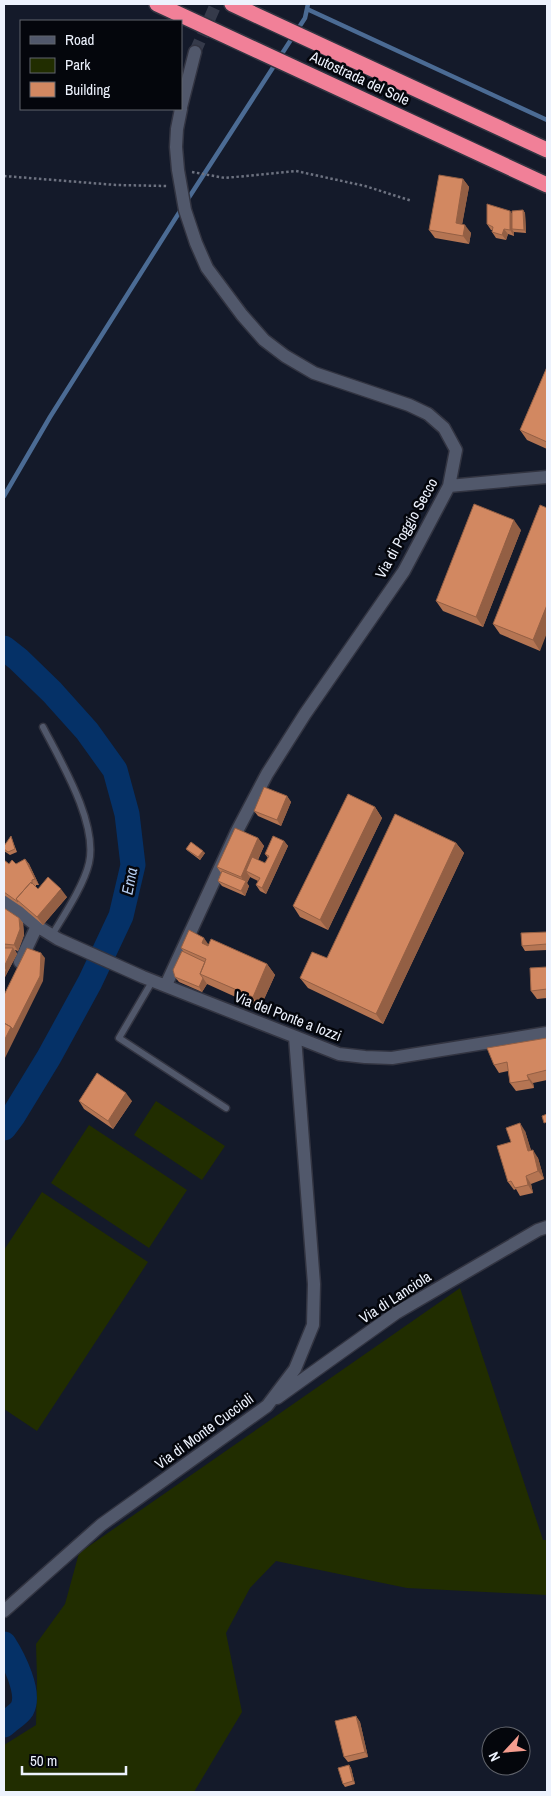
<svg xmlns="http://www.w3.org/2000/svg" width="551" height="1796" viewBox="0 0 551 1796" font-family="'Archivo Narrow',sans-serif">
  <rect width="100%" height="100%" fill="#141a2a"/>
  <path fill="#212d00" d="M156 1101 225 1146 202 1180 134 1135Z
    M89 1125 187 1190 149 1248 51 1183Z
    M42 1192 148 1262 37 1431 4 1409V1250Z
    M460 1288 543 1540H547V1595L407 1588 276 1561 250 1588 226 1633 242 1712 194 1792H4V1745L36 1725 37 1679 36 1644 65 1604 79 1553Z"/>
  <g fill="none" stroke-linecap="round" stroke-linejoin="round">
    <path stroke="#4b6b94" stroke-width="4.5" d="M307 9 547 120
      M186 202 305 18 308 4
      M4 496 50 417 182 208"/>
    <path stroke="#053167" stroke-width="25" d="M4 648 18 659 52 692 87 731 115 770 127 814 133 865 121 916 90 982 49 1057 13 1116 4 1128
      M4 1644C13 1658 31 1693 22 1709 18 1715 9 1720 4 1725"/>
    <path stroke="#353a4a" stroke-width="12" stroke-dasharray="12 6" stroke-linecap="butt" d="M195 52 216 4"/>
    <defs>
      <path id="service" d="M43 727C61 762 98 823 89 863 84 885 64 915 52 935
        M153 980 119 1038 226 1108"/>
      <path id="minor" d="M181 107 195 52
        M449 486 547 477
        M4 900 37 926 58 939 143 977 339 1054 365 1057 392 1058 547 1033
        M20 962 37 926
        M166 985 237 831 267 774 305 714 404 571 449 486 456 450 444 428 428 414 409 405 314 373 285 356 264 340 242 315 207 268 196 243 185 210 178 170 176 147 177 129 181 109
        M277 1398 396 1313 538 1230 547 1227
        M4 1611 101 1525 267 1406 295 1369 313 1325 314 1284 295 1037"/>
      <path id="motorway" d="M157 4 547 185
        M232 4 547 150"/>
    </defs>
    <use href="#service" stroke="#323441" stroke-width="9"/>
    <use href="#minor" stroke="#323441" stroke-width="15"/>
    <use href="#motorway" stroke="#323441" stroke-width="18"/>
    <path stroke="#6d7280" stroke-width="2.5" stroke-dasharray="2.5 2.5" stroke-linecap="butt" d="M192 172 225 178 296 171 365 186 412 201
      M4 176 116 185 167 186"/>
    <use href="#service" stroke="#51586b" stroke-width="6"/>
    <use href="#minor" stroke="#51586b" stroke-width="12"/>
    <use href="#motorway" stroke="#f18098" stroke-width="15"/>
  </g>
  <path fill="#b57553" d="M463 179 469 187 462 224 471 233 469 244 435 238 429 230Z
    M523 210 525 213 526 233 514 232V236L508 234 506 240 496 238 492 232 493 230H491L487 224 510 211 512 214Z
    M547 367V449L527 440 520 430Z
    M547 508 540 651 500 634 493 624Z
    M521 530 483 627 443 611 436 601Z
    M287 796 291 802 281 826 258 816 254 811Z
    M375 807 382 818 328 930 300 917 293 906Z
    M258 838 264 846 258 860 265 863 268 858 265 854 284 841 288 846 266 894 260 891 256 885 258 881 250 877 247 883 249 886 245 896 222 886 218 881 221 873 217 867Z
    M12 839 17 852 10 855 4 851V846Z
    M456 843 464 853 383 1024 308 988 300 978 327 958Z
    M186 849 205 853 200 860 188 851Z
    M25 859 29 864 39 885H36V887L38 889 67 897 43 925 22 907 4 895V860L9 864H16Z
    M4 908 19 918 23 923 24 935 18 951 15 950 17 954 5 977H4Z
    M547 932V950L525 951 522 946Z
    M209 944 267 964 275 975 260 1008 207 984 202 992 179 982 175 977 184 952 181 948Z
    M547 967V998L537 999 531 991Z
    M547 1038V1080L533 1083 534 1088 516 1091 510 1083 508 1071 499 1073 494 1065Z
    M79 1101H132L113 1129 84 1109Z
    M525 1131 531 1151 538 1158 544 1179 531 1184 533 1193 520 1196 516 1189 514 1190 508 1182 511 1142Z
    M356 1716 360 1722 368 1757 348 1762 344 1757Z
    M349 1765 351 1768 355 1784 345 1787 343 1784Z"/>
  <path fill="#935f44" d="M463 179 469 187 461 231 456 223Z
    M523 210 525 213 526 233 524 230Z
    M510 211 514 217 512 229 514 232V236L510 230Z
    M465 225 471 233 469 244 463 236Z
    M504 229 508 234 506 240 502 235Z
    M514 520 521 530 483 627 476 617Z
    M547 605V633L540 651 533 640Z
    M287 796 291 802 281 826 277 820Z
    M375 807 382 818 328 930 320 920Z
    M258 838 264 846 251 874 246 871 250 877 247 883 249 886 245 896 241 891 245 883 241 877Z
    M284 841 288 846 266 894 262 888Z
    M456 843 464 853 383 1024 376 1014Z
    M203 851 205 853 200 860 198 857Z
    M25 859 29 864 39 885 35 879Z
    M61 889 67 897 43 925 37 917Z
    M19 918 23 923 24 935 18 951 14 945Z
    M204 938 211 948 202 943Z
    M13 948 17 954 5 977 4 974 6 970 4 967Z
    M41 953 45 958 43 981 4 1060V1041Z
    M267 964 275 975 260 1008 253 997Z
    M203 978 207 984 202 992 199 987Z
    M527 1075 533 1083 534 1088 529 1080Z
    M126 1093 132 1101 113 1129 108 1121Z
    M520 1123 525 1131 534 1159 528 1151Z
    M533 1150 538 1158 544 1179 538 1171Z
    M526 1176 531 1184 533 1193 528 1185Z
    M356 1716 360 1722 368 1757 365 1752Z
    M349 1765 351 1768 355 1784 353 1781Z"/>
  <path fill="#d28861" stroke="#935f44" d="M439 175 463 179 456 223 465 225 463 236 429 230Z
    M487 204 510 211V230L504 229 502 235 492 232 493 227 487 224Z
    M523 210 524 230 512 229V211Z
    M547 367V442L520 430Z
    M474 504 514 520 476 617 436 601Z
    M540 505 547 508V605L533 640 493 624Z
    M264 787 287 796 277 820 254 811Z
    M348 794 375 807 320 920 293 906Z
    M395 814 456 843 376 1014 300 978 312 952 327 958Z
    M235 828 258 838 241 877 217 867Z
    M11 836 15 849 8 852 4 849V846Z
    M273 836 284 841 262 888 256 885 260 878 246 871 252 857 265 863 269 856 265 854Z
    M191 842 203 851 198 857 186 849Z
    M25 859 35 879 32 880V884L31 882 16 899 18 902 4 892V860L9 864 12 860 16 864Z
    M222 871 246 881 241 891 218 881Z
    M48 877 61 889 37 917 16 899 31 882 38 889Z
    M4 908 19 918 20 929 14 945 4 944Z
    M189 930 204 938 202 943 208 946 211 939 267 964 253 997 200 974 206 959 181 948Z
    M547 932V944L522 946 521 933Z
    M4 948H13L4 967Z
    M27 948 41 953 40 976 13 1029 11 1027 4 1023V995Z
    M182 951 205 962 200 974 203 978 199 987 175 977 173 970Z
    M547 967V989L531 991 530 968Z
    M4 1023 11 1027 4 1041Z
    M547 1038V1070L527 1075 529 1080 510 1083 507 1062 494 1065 487 1048Z
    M97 1073 126 1093 108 1121 79 1101Z
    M547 1114V1122L544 1123 542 1116Z
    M520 1123 528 1151 533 1150 538 1171 526 1176 528 1185 515 1188 511 1181 508 1182 497 1146 511 1142 506 1128Z
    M356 1716 365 1752 344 1757 335 1721Z
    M349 1765 353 1781 343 1784 338 1768Z"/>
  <g text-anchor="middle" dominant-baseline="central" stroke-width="5" stroke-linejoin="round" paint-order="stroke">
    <g font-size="15" fill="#edf2fd" stroke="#04060c">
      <text transform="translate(360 78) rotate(25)">Autostrada del Sole</text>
      <text transform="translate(406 528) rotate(-61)">Via di Poggio Secco</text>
      <text transform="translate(288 1016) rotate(21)">Via del Ponte a Iozzi</text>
      <text transform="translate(395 1297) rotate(-33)">Via di Lanciola</text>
      <text transform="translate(204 1431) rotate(-36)">Via di Monte Cuccioli</text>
    </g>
    <g font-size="16" font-style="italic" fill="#b5cdef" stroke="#04060c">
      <text transform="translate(129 881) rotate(-79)">Ema</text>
    </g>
  </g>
  <rect width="551" height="1796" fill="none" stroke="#edf2fd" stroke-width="10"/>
  <rect x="20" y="20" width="162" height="90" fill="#04060c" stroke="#61646c"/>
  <rect x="30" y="36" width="25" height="8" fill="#51586b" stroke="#61646c"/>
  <text x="65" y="45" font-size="15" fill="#edf2fd">Road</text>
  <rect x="30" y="58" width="25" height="15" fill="#212d00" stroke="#61646c"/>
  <text x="65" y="70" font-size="15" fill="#edf2fd">Park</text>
  <rect x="30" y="82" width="25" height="15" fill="#d28861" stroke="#61646c"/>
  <text x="65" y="95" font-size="15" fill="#edf2fd">Building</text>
  <g transform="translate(506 1751) rotate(244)"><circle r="24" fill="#04060c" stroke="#61646c"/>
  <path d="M0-4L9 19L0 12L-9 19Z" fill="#f59d8f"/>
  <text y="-8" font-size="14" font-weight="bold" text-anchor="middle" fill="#edf2fd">N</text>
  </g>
  <path d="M22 1766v8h104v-8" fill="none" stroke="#edf2fd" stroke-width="2.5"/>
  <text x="30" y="1766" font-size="15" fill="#edf2fd" stroke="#04060c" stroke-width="4" paint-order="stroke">50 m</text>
</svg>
